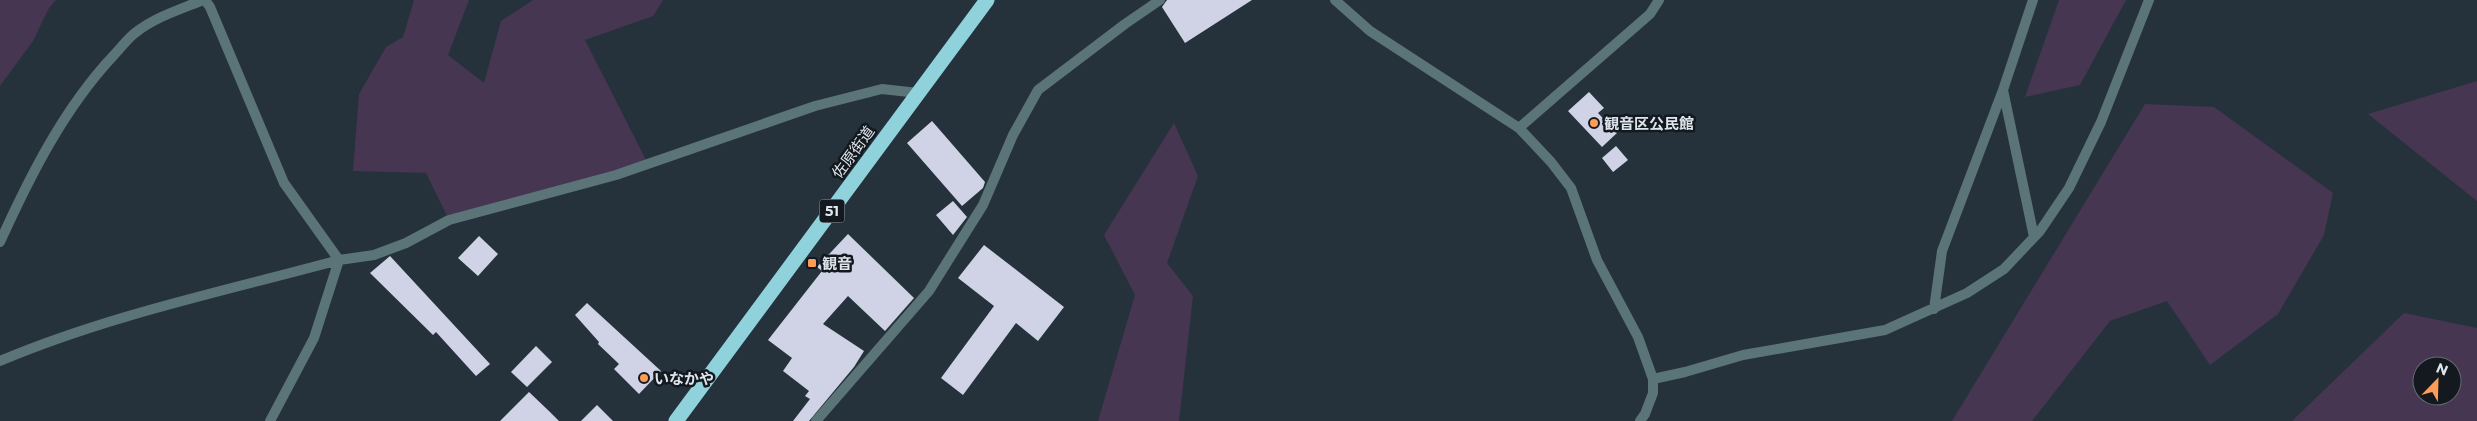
<svg xmlns="http://www.w3.org/2000/svg" width="2477" height="421" viewBox="0 0 2477 421" font-family="Montserrat,'Noto Sans JP',sans-serif">
  <rect width="100%" height="100%" fill="#25323c"/>
  <path fill="#463651" fill-rule="evenodd" d="M0 0H56L49 8 33 41 0 86Z
    M414 0H469L448 55 484 83 501 21 533 0H663L653 16 585 40 647 162 449 220 426 173 353 171 359 94 386 47 403 37Z
    M2059 0H2126L2080 85 2025 97Z
    M2477 81V201L2368 114Z
    M2145 104 2214 107 2333 193 2324 235 2278 314 2210 365 2167 301 2110 321 2032 421H1952Z
    M1174 123 1198 176 1167 263 1193 296 1179 421H1098L1135 295 1104 235Z
    M2404 313 2477 328V421H2292ZM2422 366H2452V396H2422Z"/>
  <path fill="#cfd3e5" d="M1167 0H1252L1185 43 1162 7Z
    M1589 92 1604 108 1598 113 1617 133 1602 147 1568 111Z
    M932 121 985 182 983 188 962 206 907 143Z
    M1616 146 1628 160 1613 172 1602 158Z
    M953 201 967 217 953 235 936 215Z
    M848 234 914 298 885 331 848 296 823 324 864 351 854 367 809 421H793L810 399 805 396 809 391 783 371 792 358 768 340 822 271 817 267Z
    M479 236 498 254 478 276 458 258Z
    M984 245 1064 307 1038 341 1016 323 963 395 941 378 994 306 958 278Z
    M390 256 490 364 476 376 436 332 433 335 370 273Z
    M587 303 661 371 639 394 614 369 619 364 598 344 599 342 575 315Z
    M536 346 552 362 527 387 511 372Z
    M529 392 550 412 559 421H500Z
    M597 405 613 421H581Z"/>
  <g fill="none" stroke-linecap="round" stroke-linejoin="round">
    <path stroke="#5b7478" stroke-width="10" d="M205 0 210 7 284 183 339 260
      M1335 0 1370 31 1519 128 1551 162 1571 188 1597 260 1638 337 1653 379V393L1645 414 1640 421
      M2003 90 2034 237
      M1519 128 1650 14 1659 0
      M0 242C30 176 64 108 114 55 121 48 127 39 135 33 155 17 181 9 203 0
      M1934 309 1942 251 2003 90 2033 0
      M0 361C109 315 225 291 339 260L374 255 406 243 449 220 616 175 815 106 882 89 918 93
      M1653 379 1685 372 1743 355 1885 330 1967 293 2004 269 2040 231 2069 188 2101 122 2149 0
      M270 421 314 338 339 260
      M816 421 929 291 983 205 1013 135 1038 90 1125 24 1160 0"/>
    <path stroke="#90d2dc" stroke-width="15" d="M676 421 987 0"/>
  </g>
  <g fill="#fd9c56" stroke="#13191e" stroke-width="2">
    <circle cx="1594" cy="123" r="5"/>
    <rect x="807" y="258" width="10" height="10" rx="2.5"/>
    <circle cx="644" cy="378" r="5"/>
  </g>
  <g text-anchor="middle" dominant-baseline="central" stroke-width="5" stroke-linejoin="round" paint-order="stroke">
    <rect fill="#13191e" stroke="#a1a8af" stroke-width="1" x="819.5" y="199.5" width="25" height="23" rx="4"/>
    <g font-size="14" font-weight="bold" fill="#dee6ed">
      <text x="832" y="211">51</text>
    </g>
    <g font-size="15" font-weight="bold" fill="#dee6ed" stroke="#13191e" text-anchor="start">
      <text x="1604" y="123">観音区公民館</text>
      <text x="822" y="263">観音</text>
      <text x="654" y="378">いなかや</text>
    </g>
    <g font-size="15" fill="#dee6ed" stroke="#13191e">
      <text transform="translate(853 152) rotate(-54)">佐原街道</text>
    </g>
  </g>
  <g transform="translate(2437 381) rotate(23)"><circle r="24" fill="#13191e" stroke="#646b71"/>
  <path d="M0-4L9 19L0 12L-9 19Z" fill="#fd9c56"/>
  <text y="-8" font-size="14" font-weight="bold" text-anchor="middle" fill="#dee6ed">N</text>
  </g>
</svg>
